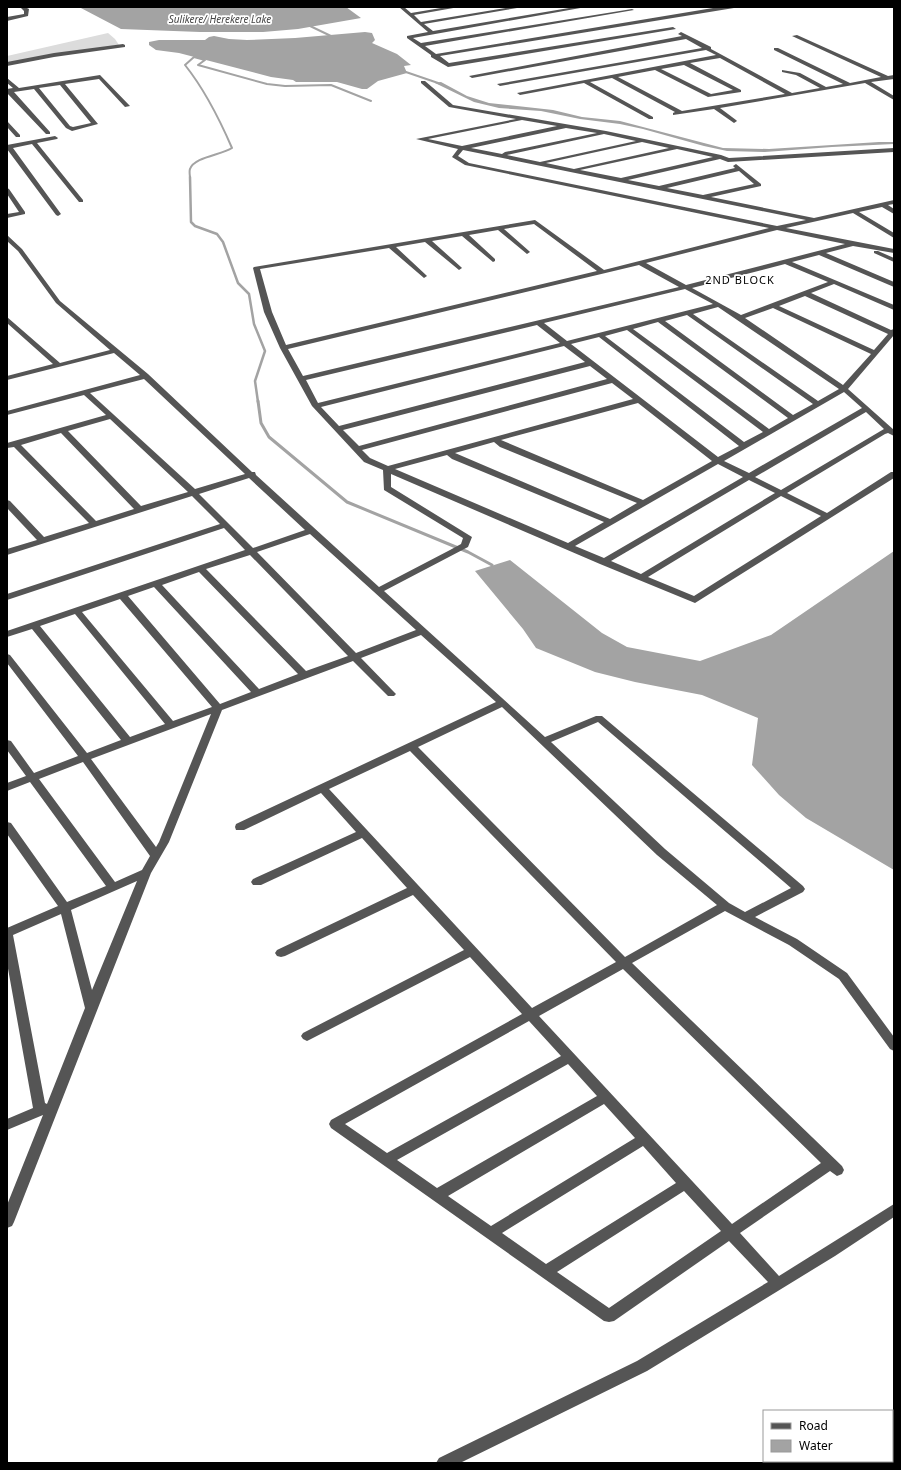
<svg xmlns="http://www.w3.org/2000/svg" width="901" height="1470" viewBox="0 0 901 1470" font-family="'Noto Sans',sans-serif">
  <rect width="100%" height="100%" fill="#fff"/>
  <path fill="#dcdcdc" d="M108 33 115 39 119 45 7 63V56Z"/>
  <path fill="#a3a3a3" d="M79 7H346L361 18 298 29 263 32H200L121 29Z
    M365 32 372 33 375 40 372 43 397 54 411 65 404 66 407 73 378 81 367 89H362L337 82H296L293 80 271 77 179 53 156 50 149 45V42L159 40H205L209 37 214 36 229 39 247 40 295 38Z
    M441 82 467 96 489 103 553 110 582 117 620 121 723 148 769 149 879 142H894V144L832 147 765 152 727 151 704 146 643 129 620 124 580 119 541 111 499 108 474 102 435 83Z
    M894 551V870L806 818 779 795 752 765 758 718 702 695 635 682 595 672 536 648 523 629 475 571 510 560 602 633 627 647 700 661 771 635Z"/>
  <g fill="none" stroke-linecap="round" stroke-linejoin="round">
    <path stroke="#a3a3a3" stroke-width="2" d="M308 25 333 37
      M403 71 441 84
      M190 178C190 176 189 171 190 169 194 157 221 155 232 148 219 118 205 90 185 65L194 57 205 60 198 65 267 84 285 86 331 85 371 101"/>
    <path stroke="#a3a3a3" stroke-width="2.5" d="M190 177 191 222 195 226 217 234 223 242 238 283 249 294 254 324 265 351 255 381 258 402"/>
    <path stroke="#a3a3a3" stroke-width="3" d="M258 401 261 423 269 437 347 502 468 552 492 565"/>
    <path fill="#555" fill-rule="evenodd" d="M20 7H25L29 9 28 16 7 21V17L24 14V11Z
      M399 7H404L411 13 447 7H459L414 15 421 22 512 7H523L424 24 433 31 575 7H586L413 38 421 43 632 9 634 10 425 46 436 54 719 7H740L440 56 449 63 673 27 676 29 448 67 431 57V55L407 38V36L428 32Z
      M681 32 711 47V49L792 93 820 88 796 75 782 72V70L800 73 826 87 843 84 774 50V48H778L850 83 881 77 792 36 797 35 888 76 894 75V79L871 82 894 96V100L865 83 720 108 736 120 737 121 734 123 714 109 673 115V113L675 112 612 78 590 82 653 117V119H649L584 83 520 95 517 93 716 55 706 50 500 86 497 84 702 48 686 39 472 78 469 76 682 36 678 34ZM720 58 785 94 682 111 618 77 655 70 708 97 741 92V90L690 63ZM684 65 733 90 711 94 661 69Z
      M123 44 125 45V47L54 57 7 66V62L54 53Z
      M100 75 130 106 125 107 99 79 65 84 98 124 72 131 66 128 34 89 14 92 50 132V134H46L7 93V89L13 88 7 83V78L19 88ZM60 85 91 123 73 127 70 126 39 88Z
      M421 81H425L453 105 606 131 721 155 729 158 894 148V152L728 162 720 159 628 180 659 186 735 168 733 166 736 164 761 184V186L711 197 814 218 894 200V204L888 205 894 209V214L882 207 859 212 894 233V238L853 213 786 228 894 249V253L853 246 826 253 894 282V287L819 255 792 262 894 305V310L834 284 811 293 891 330 894 329V335L848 389 894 430V436L888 433 885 434 787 493 827 513 891 472H894V478L695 603 600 564 391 474V487L472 537 468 547 384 591 545 737 596 716H602L803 886 805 889 803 892 755 917 797 939 847 973 894 1037V1051L890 1049 839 979 789 945 725 911 632 963 842 1166 844 1170 842 1174 837 1176 830 1171 740 1233 779 1276 894 1204V1217L835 1256 647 1371 460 1463H436L439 1458 637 1361 768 1282 729 1241 614 1321 609 1322 604 1321 331 1128 329 1124 331 1120 522 1014 470 957 311 1039 307 1041 303 1039 301 1036 303 1033 464 950 413 895 285 956 281 957 277 956 275 953 277 950 407 888 362 838 261 885H253L251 882 253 879 356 832 321 793 244 830H236L235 827 236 824 496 702 421 635 361 658 394 692 396 694 394 696H388L353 661 222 710 169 842 151 873 14 1222 12 1226 7 1228V1205L43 1115 7 1130V1119L33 1108 7 963V928L58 906 7 834V822L11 823 67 902 106 886 30 782 7 791V783L26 776 7 750V740L11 741 34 773 78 756 7 663V654L10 655 87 753 121 740 32 629 7 637V631L245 550 224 528 7 600V594L220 524 192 496 7 555V549L37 540 7 508V500L10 501 44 537 89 523 14 447 7 448V443L106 415 84 395 7 415V411L140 375 114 353 7 380V376L53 364 7 323V317L60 363 110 350 56 303 18 251 7 241V235L22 249 60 301 148 374 252 472H255L256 475 379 587 450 550 461 544 463 538 384 490 383 470 364 462 312 406 280 348 264 312 253 268 254 267 535 220 604 270 769 228 465 165 452 157 458 149 416 139 516 119 449 107 421 83ZM522 120 557 126 462 146 428 139ZM566 128 597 133 505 152 502 154 471 148ZM604 134 636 141 540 162 507 155ZM642 142 669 148 574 169 546 163ZM677 149 713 157 621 178 580 170ZM463 150 806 220 777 226 469 163 458 156ZM739 171 754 184 703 195 667 188ZM534 224 597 271 286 345 272 312 260 269 389 248 424 278 427 276 426 275 396 247 425 242 459 270 462 268 461 267 432 241 462 236 493 262 495 261V259L469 235 498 230 527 254 530 252 529 251 504 229ZM777 230 845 244 686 285 646 263ZM785 264 828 282 741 315 692 288ZM639 265 679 287 303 376 288 349ZM685 289 713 304 567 341 544 323ZM805 296 888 334 874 350 779 306ZM718 307 839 389 818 401 693 314ZM773 308 871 354 843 385 745 318ZM687 315 813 404 793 415 665 321ZM658 322 788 418 769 429 633 329ZM537 325 560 343 318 403 306 380ZM627 330 763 432 744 442 605 336ZM599 337 739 446 718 457 571 344ZM564 346 585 362 339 426 321 407ZM590 366 607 379 359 446 343 430ZM144 379 245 474 195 489 90 393ZM612 383 633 399 388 466 370 458 362 450ZM844 392 862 408 749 473 724 461ZM638 403 712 461 643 500 501 440ZM866 412 884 429 781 490 755 477ZM110 419 188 492 141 506 68 431ZM61 433 134 509 96 521 21 445ZM494 442 500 447 637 503 610 519 455 453ZM447 455 452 459 604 522 568 543 395 469ZM718 464 743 477 604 558 575 546ZM249 478 305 530 253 548 199 494ZM749 480 775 493 641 574 611 561ZM781 496 821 516 694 596 648 577ZM310 534 416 630 356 653 257 552ZM250 555 348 656 306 671 206 569ZM199 572 298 674 259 689 162 585ZM154 587 251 692 220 704 128 596ZM120 599 212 707 173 721 82 612ZM75 614 165 724 130 737 40 626ZM502 707 657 855 717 905 625 957 418 747ZM211 714 159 842 156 847 91 759ZM598 722 791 888 745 912 729 903 665 849 551 742ZM410 751 616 962 532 1008 329 789ZM83 762 150 856 142 870 115 882 39 779ZM137 881 92 990 71 910ZM61 914 85 1008 47 1104 45 1103 13 935ZM623 969 821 1163 732 1224 539 1016ZM529 1021 561 1056 387 1153 345 1124ZM568 1064 597 1096 437 1188 397 1160ZM604 1104 635 1138 491 1226 448 1196ZM643 1146 676 1183 546 1264 502 1233ZM684 1191 721 1231 609 1308 557 1272Z
      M7 121 20 135V137H16L7 127Z
      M55 136 58 138 57 139 37 143 83 200V202H79L32 144 13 148 61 214 58 216 56 215 7 149V145Z
      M7 188 9 189 25 212V214L7 218V214L19 212 7 194Z
      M874 251H878L894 258V262L874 253Z"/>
  </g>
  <g text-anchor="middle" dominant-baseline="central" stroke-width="3.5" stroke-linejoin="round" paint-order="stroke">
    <g font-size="10" font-style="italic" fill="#444" stroke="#fff">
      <text x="220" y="19">Sulikere/ Herekere Lake</text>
    </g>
    <g font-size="11" letter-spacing="1" fill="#000" stroke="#fff">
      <text x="740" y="279">2ND BLOCK</text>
    </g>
  </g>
  <rect width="901" height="1470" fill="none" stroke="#000000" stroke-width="16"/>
  <rect x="763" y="1410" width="130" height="52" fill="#ffffff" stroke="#999999"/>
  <rect x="771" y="1423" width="20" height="6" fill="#555555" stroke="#999999"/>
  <text x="799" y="1430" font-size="12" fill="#000000">Road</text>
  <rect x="771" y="1440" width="20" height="12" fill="#a3a3a3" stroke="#999999"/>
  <text x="799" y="1450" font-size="12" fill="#000000">Water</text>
</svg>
